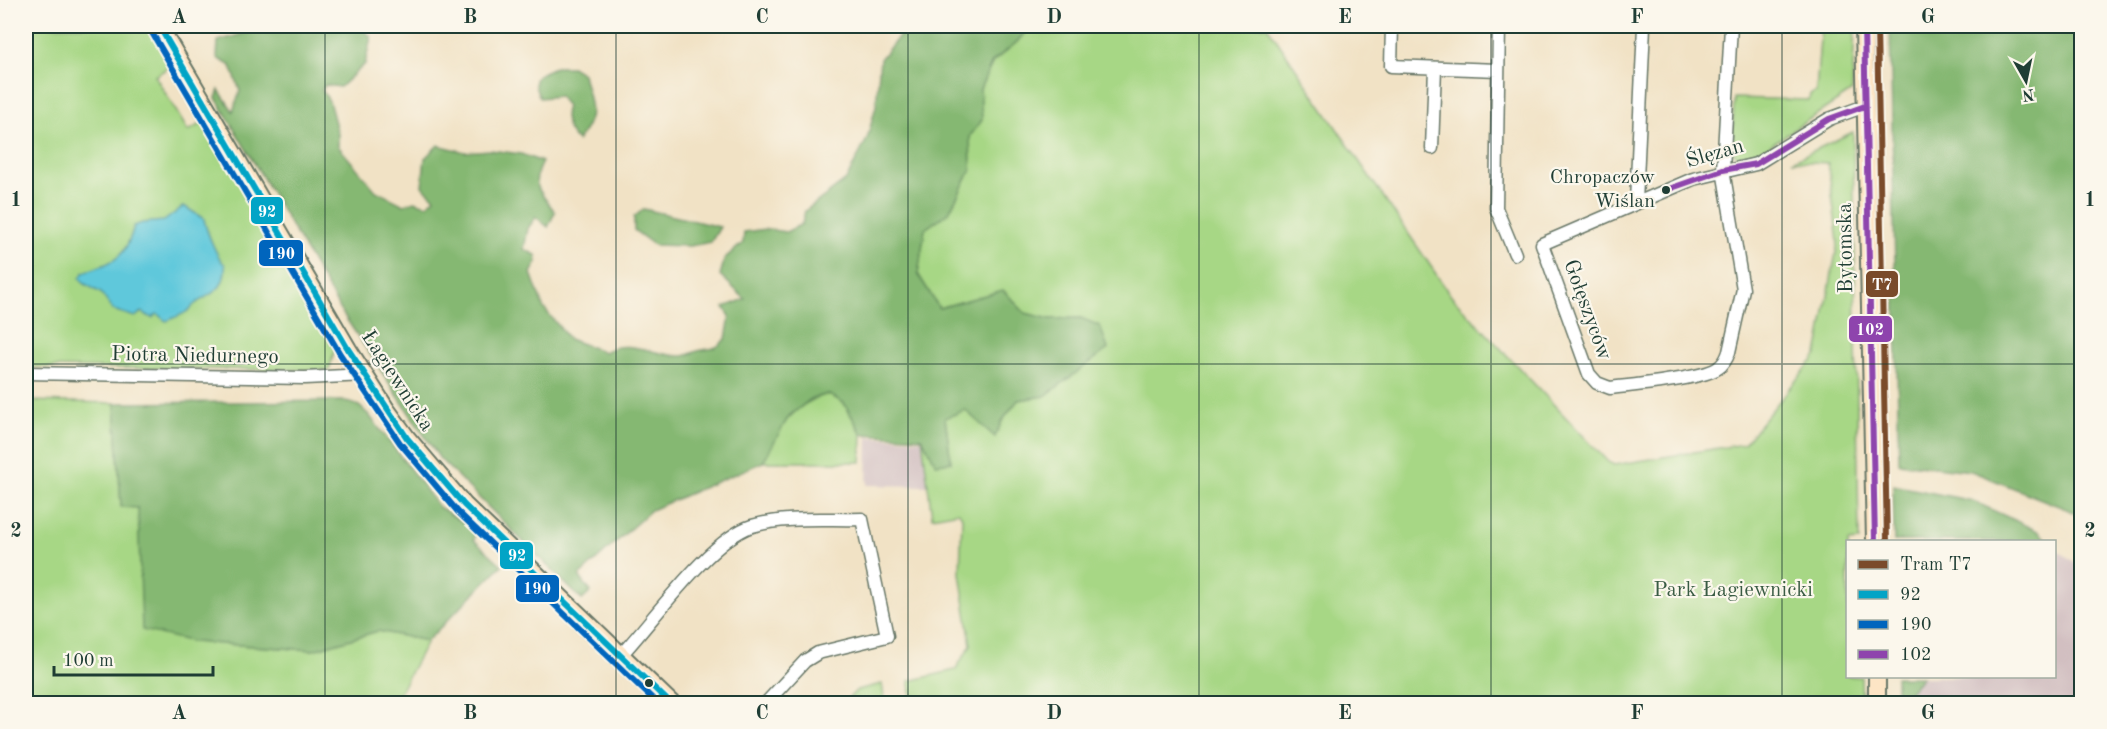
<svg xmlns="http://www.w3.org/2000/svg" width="2107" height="729" viewBox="0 0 2107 729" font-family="'Old Standard TT',serif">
  <rect width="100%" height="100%" fill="#fbf7ec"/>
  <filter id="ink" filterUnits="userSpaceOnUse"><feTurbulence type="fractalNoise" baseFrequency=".0167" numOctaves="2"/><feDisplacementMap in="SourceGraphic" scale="12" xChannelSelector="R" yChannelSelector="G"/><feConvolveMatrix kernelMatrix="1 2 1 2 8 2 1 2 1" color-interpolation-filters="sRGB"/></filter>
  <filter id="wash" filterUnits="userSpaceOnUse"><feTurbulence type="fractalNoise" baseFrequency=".008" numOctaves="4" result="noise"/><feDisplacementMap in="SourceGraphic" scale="24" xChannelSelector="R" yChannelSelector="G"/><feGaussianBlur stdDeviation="1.35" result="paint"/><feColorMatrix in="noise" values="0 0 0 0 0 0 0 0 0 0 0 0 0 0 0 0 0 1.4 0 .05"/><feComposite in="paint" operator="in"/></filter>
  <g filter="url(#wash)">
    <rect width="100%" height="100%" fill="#f1e2c5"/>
    <path fill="#d2bfc1" d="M868 437 922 440 928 486 867 485Z
      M2055 548 2081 567V703H1910V691L1922 677 2054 676Z"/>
    <path fill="#a7d785" stroke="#638a5c" stroke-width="1.5" d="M26 26H149L172 65 155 76 157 79 188 131 206 121 335 349 329 370 26 367Z
      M1024 26H1267L1451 296 1608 462 1614 465 1744 444 1817 355 1838 242 1828 163 1792 161 1853 132 1859 541 1848 542V676L1861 677 1862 703 888 704 912 696 909 681 955 670 971 645 960 573 962 517 959 512 932 517 922 438 936 463 951 462 945 418 965 410 995 436 1002 421 1018 400 1045 396 1081 318 1050 319 1025 313 1003 290 939 308 918 274 925 229 949 212 971 170 970 136 982 120 980 89 993 62 1017 42 1025 32Z
      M1821 26H1855L1852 91 1763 150 1738 157 1732 150 1734 98 1809 100 1810 94 1816 92Z
      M828 394 844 403 862 434 861 462H763C779 429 790 405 828 394Z
      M26 401 115 403 121 506 138 507 193 642 313 650 378 631 427 641 394 703 26 704Z
      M882 684 885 703H844L857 690Z"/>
    <path fill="#85b872" stroke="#527a53" stroke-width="1.5" d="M269 26H359L371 37 365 64 340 87 325 85 322 90 329 101 338 134V146L376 191 404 205 414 201 427 205 435 198 422 186 425 158 438 145 465 152 490 150 521 154 542 162C529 186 541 192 555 212L548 227 536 217 528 228 524 249 536 255 537 262 531 273 543 307 569 339 604 352C628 337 657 357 683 356 689 355 695 351 702 350 715 348 715 349 726 339L730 316 724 307 745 299 720 275 725 258 743 243 744 232 766 229 786 232 802 224 805 211 846 180 867 139 876 106 880 59 908 26H1024L1025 32 1017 42 992 62 980 89 982 120 970 136 971 170 949 212 925 229 918 274 939 308 1003 290 1025 313 1050 319 1081 318 1100 326 1108 349 1045 396 1018 400 1002 421 995 437 965 410 945 418 951 462 936 464 922 438 862 434 844 403 828 394 811 399 789 416 763 462 651 510 579 576 591 592 582 600 440 459 343 314 216 98 219 90 233 111 240 91 231 66 217 58 218 41Z
      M1890 26H2081V515L1971 471 1899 463Z
      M555 67H572L583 74C590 106 599 113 577 141 567 131 562 120 567 106L559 96 540 98C529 77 535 76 555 67Z
      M644 209 720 227 711 242 690 246 654 245 634 230V217Z
      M346 401 359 406 369 415 439 507 476 531 474 540 502 565 427 641 378 631 313 650 193 642 142 630 138 508 121 507 115 403Z
      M1893 485 1973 501 2038 531 2048 541H1894Z
      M1896 677H1922L1910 691V703H1896Z"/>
    <path fill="#5fc8db" stroke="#3f8288" stroke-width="1.5" d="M184 206 204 219C206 230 217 258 225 265 226 291 212 292 195 304 192 306 191 309 188 311 182 315 173 318 166 321L157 314 152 318 142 312 135 317 113 310 101 293 85 284 80 278 84 272C115 261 125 260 134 226L142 223 164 221Z"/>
  </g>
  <g filter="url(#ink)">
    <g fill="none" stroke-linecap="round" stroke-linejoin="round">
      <defs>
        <path id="street" d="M1392 26 1391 66 1498 70
          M1499 26 1496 208 1515 254
          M1731 26 1723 170 1743 289 1729 352C1727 358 1724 364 1718 368 1703 379 1633 385 1610 388L1597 383 1589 374 1542 244 1693 179 1756 164 1829 119 1865 106
          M1432 148 1435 68
          M1636 202 1644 26
          M26 373 305 378 365 375
          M621 655C652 622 710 539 752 526 786 516 826 520 862 519L887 636 818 653 805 661 765 704"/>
        <path id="secondary" d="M159 26 348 349 386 409 407 438 464 505 672 704
          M1864 26 1875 542
          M1877 676V704"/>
      </defs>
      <use href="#street" stroke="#687767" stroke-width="15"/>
      <use href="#secondary" stroke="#687767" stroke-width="20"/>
      <use href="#street" stroke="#fff" stroke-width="12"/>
      <use href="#secondary" stroke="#fde5c5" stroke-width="16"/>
      <defs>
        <path id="bus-1" d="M159 26 348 349 407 438 464 505 671 704"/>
        <path id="bus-2" d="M151 31 340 354 400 443 458 512 658 704"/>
        <path id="bus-3" d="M1864 26 1875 542
          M1666 190 1723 170 1756 164 1829 119 1865 106"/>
      </defs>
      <use href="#bus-1" stroke="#fbf7ec" stroke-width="10"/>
      <use href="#bus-2" stroke="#fbf7ec" stroke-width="10"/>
      <use href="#bus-3" stroke="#fbf7ec" stroke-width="10"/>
      <use href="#bus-1" stroke="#02a4c6" stroke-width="6"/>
      <use href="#bus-2" stroke="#0065bd" stroke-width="6"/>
      <use href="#bus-3" stroke="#8e44ad" stroke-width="6"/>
      <defs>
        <path id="tram-1" d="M1877 26 1887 542"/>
      </defs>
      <use href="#tram-1" stroke="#fbf7ec" stroke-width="10"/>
      <use href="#tram-1" stroke="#7a4b2a" stroke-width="6"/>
    </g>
  </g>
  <path fill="none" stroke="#1f3d34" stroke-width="1.5" stroke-opacity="0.55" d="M325 26V704M616 26V704M908 26V704M1199 26V704M1491 26V704M1782 26V704M26 364H2082"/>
  <g fill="#1f3d34" stroke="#fbf7ec" stroke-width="2">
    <circle cx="1666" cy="190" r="5"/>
    <circle cx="649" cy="683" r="5"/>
  </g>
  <g text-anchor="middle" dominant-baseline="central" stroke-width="4.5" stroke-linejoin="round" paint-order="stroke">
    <g font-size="20" fill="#1f3d34" stroke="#fbf7ec" text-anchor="end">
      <text x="1655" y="178">Chropaczów<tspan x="1655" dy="24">Wiślan</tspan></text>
    </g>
    <g font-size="21" fill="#1f3d34" stroke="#fbf7ec">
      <text transform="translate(1715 154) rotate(-16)">Ślęzan</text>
      <text transform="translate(1846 248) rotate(-91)">Bytomska</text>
      <text transform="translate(1587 310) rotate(70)">Gołęszyców</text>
      <text transform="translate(195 356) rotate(1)">Piotra Niedurnego</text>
      <text transform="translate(397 381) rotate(57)">Łagiewnicka</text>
    </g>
    <g font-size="21" fill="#3a5c44" stroke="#fbf7ec">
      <text x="1733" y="590">Park Łagiewnicki</text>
    </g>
  </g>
  <g stroke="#fbf7ec" stroke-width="2">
    <rect x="250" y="196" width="34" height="29" rx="6" fill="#02a4c6"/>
    <rect x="258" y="239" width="46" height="28" rx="6" fill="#0065bd"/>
    <rect x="1865" y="270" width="34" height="28" rx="6" fill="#7a4b2a"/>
    <rect x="1848" y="315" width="45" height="28" rx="6" fill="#8e44ad"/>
    <rect x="499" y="541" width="35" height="29" rx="6" fill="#02a4c6"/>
    <rect x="515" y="574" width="45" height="29" rx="6" fill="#0065bd"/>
  </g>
  <g font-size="16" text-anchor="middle" font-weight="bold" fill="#fff">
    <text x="267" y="217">92</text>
    <text x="281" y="259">190</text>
    <text x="1882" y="290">T7</text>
    <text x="1870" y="335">102</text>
    <text x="517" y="561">92</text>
    <text x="537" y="594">190</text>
  </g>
  <rect width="2107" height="729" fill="none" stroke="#fbf7ec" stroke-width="66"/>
  <rect x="1846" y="540" width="210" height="138" fill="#fbf7ec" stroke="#a3ada2" stroke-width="1.5"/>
  <rect x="1858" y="560" width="30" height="9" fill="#7a4b2a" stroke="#a3ada2" stroke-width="1.5"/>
  <text x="1900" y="570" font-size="18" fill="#1f3d34">Tram T7</text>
  <rect x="1858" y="590" width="30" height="9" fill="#02a4c6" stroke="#a3ada2" stroke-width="1.5"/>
  <text x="1900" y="600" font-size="18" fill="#1f3d34">92</text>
  <rect x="1858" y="620" width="30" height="9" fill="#0065bd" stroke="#a3ada2" stroke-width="1.5"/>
  <text x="1900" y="630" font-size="18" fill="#1f3d34">190</text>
  <rect x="1858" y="650" width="30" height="9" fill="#8e44ad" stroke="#a3ada2" stroke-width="1.5"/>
  <text x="1900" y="660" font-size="18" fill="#1f3d34">102</text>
  <g transform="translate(2026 81) rotate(171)" stroke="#fbf7ec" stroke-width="4.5" paint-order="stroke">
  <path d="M0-4.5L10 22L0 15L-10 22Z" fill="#1f3d34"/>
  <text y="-9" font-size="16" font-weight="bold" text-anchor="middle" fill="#1f3d34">N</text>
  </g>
  <path d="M54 666v9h159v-9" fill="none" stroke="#1f3d34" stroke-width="3"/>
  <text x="63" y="666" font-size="18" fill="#1f3d34" stroke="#fbf7ec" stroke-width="4.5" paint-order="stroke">100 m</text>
  <rect x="33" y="33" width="2041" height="663" fill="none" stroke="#1f3d34" stroke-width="2"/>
  <g font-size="20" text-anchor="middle" font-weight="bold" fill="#1f3d34">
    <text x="179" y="23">A</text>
    <text x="470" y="23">B</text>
    <text x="762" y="23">C</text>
    <text x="1054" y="23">D</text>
    <text x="1345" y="23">E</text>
    <text x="1637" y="23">F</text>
    <text x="1928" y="23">G</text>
    <text x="16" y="206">1</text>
    <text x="2090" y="206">1</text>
    <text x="16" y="537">2</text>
    <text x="2090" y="537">2</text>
    <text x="179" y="719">A</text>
    <text x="470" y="719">B</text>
    <text x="762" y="719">C</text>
    <text x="1054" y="719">D</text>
    <text x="1345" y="719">E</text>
    <text x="1637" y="719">F</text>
    <text x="1928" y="719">G</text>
  </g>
</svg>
